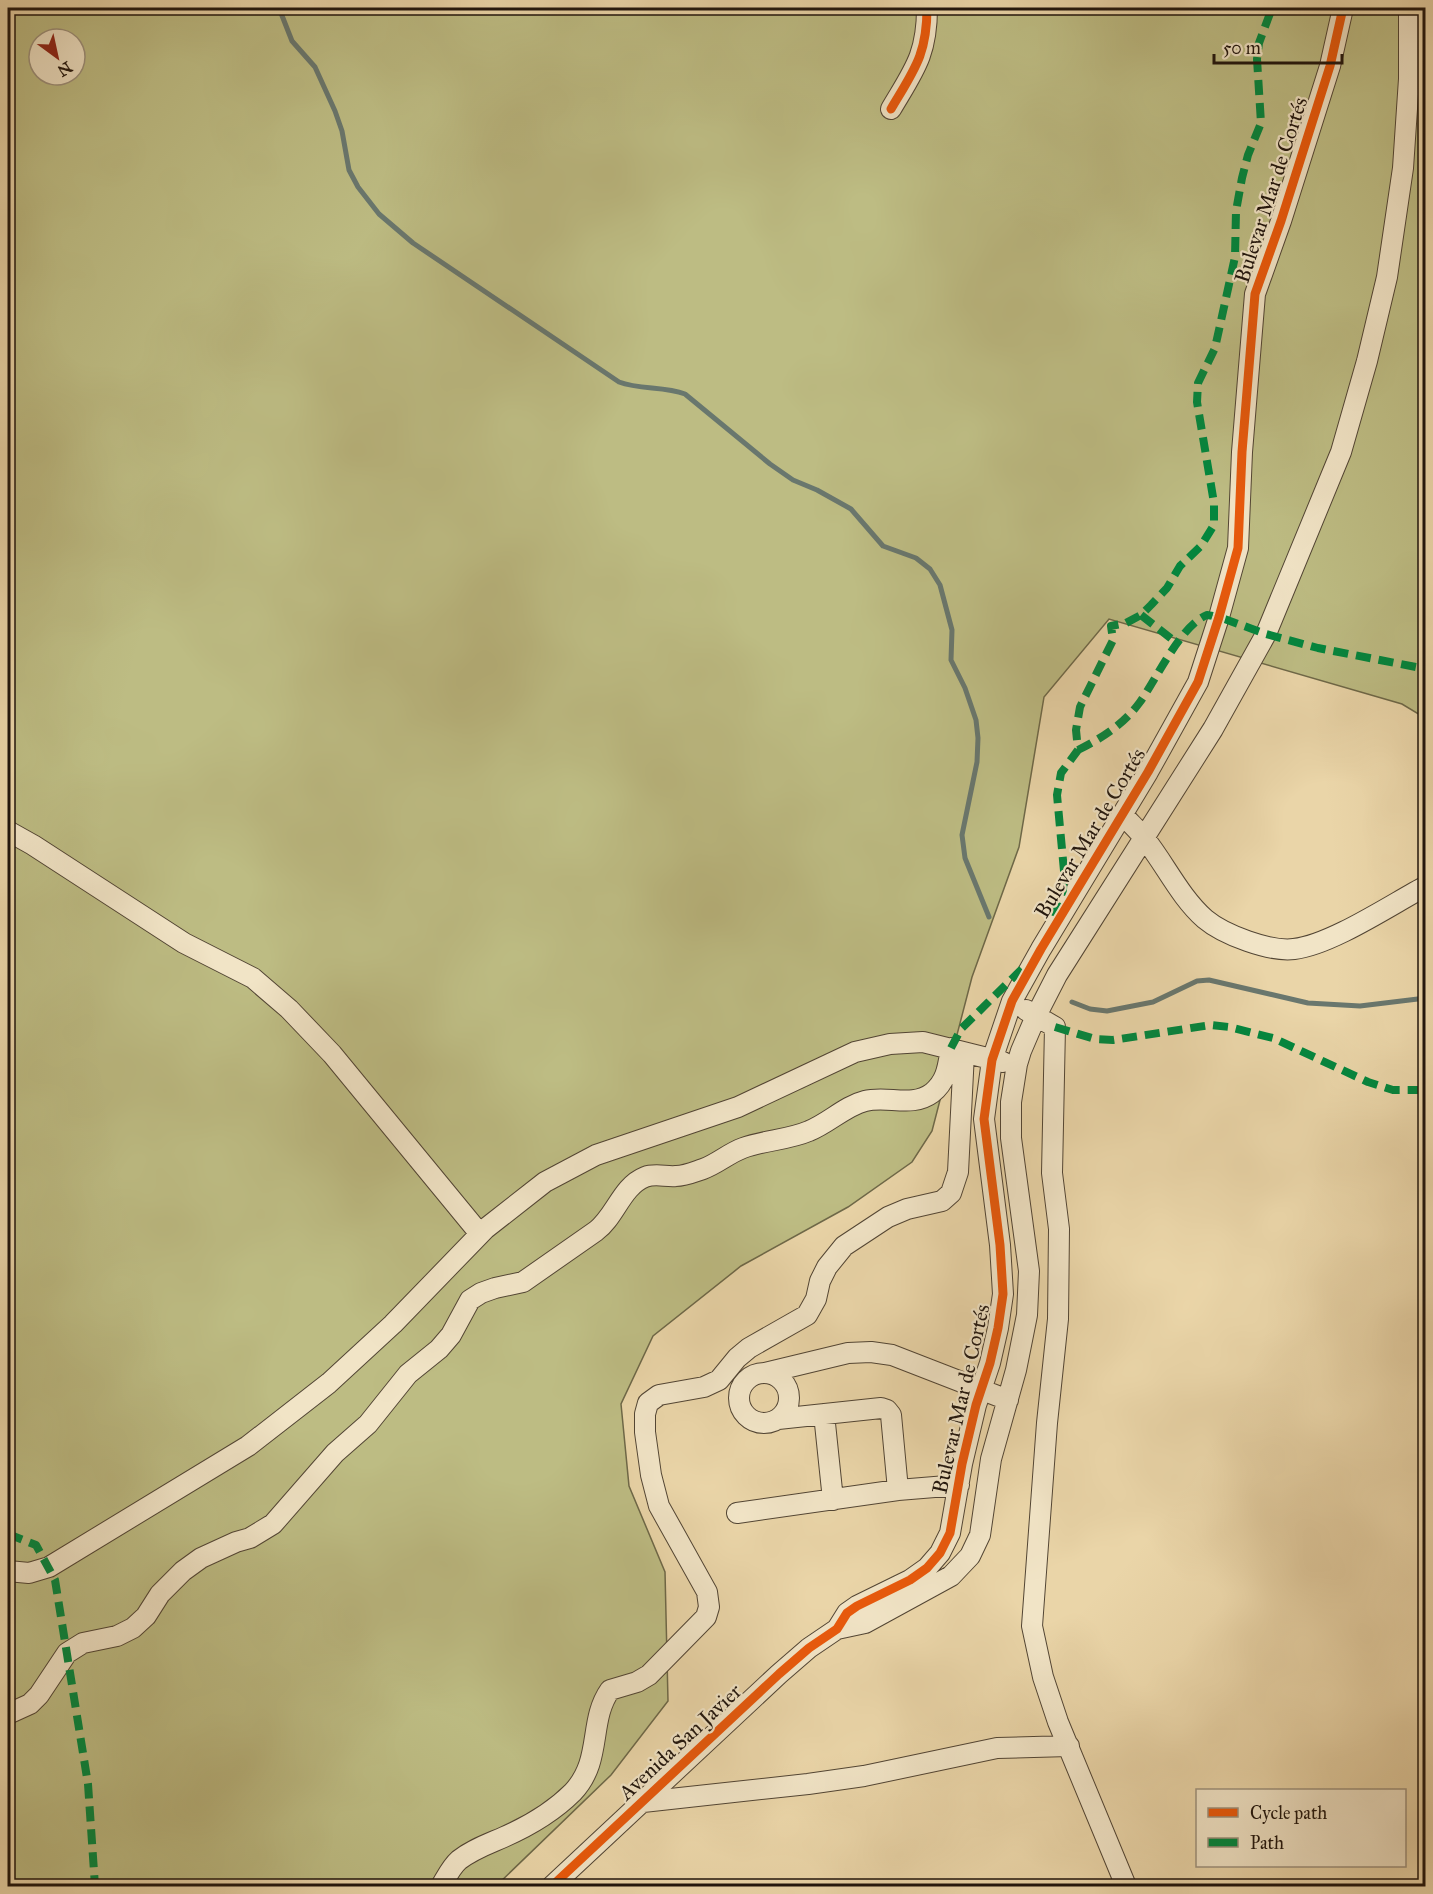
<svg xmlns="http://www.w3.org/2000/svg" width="1433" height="1894" viewBox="0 0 1433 1894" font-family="'IM FELL Great Primer',serif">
  <rect width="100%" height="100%" fill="#ead5a8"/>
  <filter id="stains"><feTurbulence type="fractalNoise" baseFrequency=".00333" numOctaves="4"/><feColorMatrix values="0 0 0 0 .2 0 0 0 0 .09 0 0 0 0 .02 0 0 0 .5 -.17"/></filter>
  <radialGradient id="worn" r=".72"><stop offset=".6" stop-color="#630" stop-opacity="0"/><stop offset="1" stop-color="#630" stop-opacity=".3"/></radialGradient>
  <path fill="#bdbc83" stroke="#6e6848" stroke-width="1.5" fill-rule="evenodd" d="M8 8H1425V718L1402 704 1109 619 1044 697 1019 847 972 977 932 1131 912 1162 848 1207 741 1266 653 1336 621 1404 629 1486 665 1572 668 1701 611 1775 496 1886H8ZM39 39H75V75H39Z"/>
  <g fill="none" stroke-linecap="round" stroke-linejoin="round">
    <path stroke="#69776e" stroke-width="5" d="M279 8 292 41 315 67 335 111 342 131 349 170 358 187 379 214 413 243 619 382C640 390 664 386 685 394L770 464 793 480 817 490 851 509 883 546 916 558 930 569 940 585 952 630 951 660 965 688 976 720 978 738 977 762 962 835 965 858 989 917
      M1072 1002 1090 1009 1107 1011 1153 1002 1197 981 1209 980 1308 1003 1360 1006 1426 998"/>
    <defs>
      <path id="minor" d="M891 109C914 70 927 55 927 8
        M1123 815C1130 823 1138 830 1145 839 1165 864 1180 897 1205 919 1224 935 1270 952 1294 949 1331 945 1392 904 1426 886
        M8 831 33 845 184 943 253 978 289 1009 332 1054 480 1234
        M1026 1010 1055 1027 1052 1173 1059 1229 1058 1319 1047 1423 1032 1626 1043 1677 1058 1722 1126 1886
        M765 1373 848 1353 871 1352 892 1355 1008 1400
        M739 1398a25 25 0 1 1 50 0a25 25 0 1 1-50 0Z
        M824 1414 833 1500
        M778 1419 881 1408 887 1410 891 1415 898 1490 959 1485
        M737 1513 898 1490
        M8 1571 29 1573 49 1567 248 1446 329 1383 393 1324 485 1229 545 1182 596 1155 738 1107 855 1052 890 1044 923 1042 1003 1062
        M837 1629 865 1623 951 1576 970 1556 980 1535 991 1459 1016 1370 1027 1315 1029 1271 1011 1138V1102L1017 1064 1021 1051 1036 1016 1057 975 1213 729 1266 634 1341 452 1367 361 1387 277 1403 168 1409 79V8
        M8 1714 30 1704 39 1695 67 1653 83 1643 117 1636 133 1628 146 1616 160 1594 183 1571 201 1558 236 1542 250 1538 273 1524 335 1453 368 1424 408 1374 439 1349 451 1335 470 1300 481 1293 495 1288 523 1282 596 1231C615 1217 622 1186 645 1177 655 1173 666 1177 676 1176 685 1176 694 1172 703 1169 717 1164 729 1153 743 1148 765 1140 788 1140 809 1131 829 1123 845 1106 865 1101 887 1095 912 1108 932 1093 947 1081 948 1066 951 1048
        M643 1802 808 1784 864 1776 997 1748 1069 1746
        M441 1886C446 1878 451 1867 459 1860 473 1849 488 1844 504 1837 529 1826 554 1811 573 1792 603 1760 588 1721 610 1690L637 1682 649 1675 706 1617 709 1607 707 1592 659 1506 651 1475 645 1432V1414L648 1403 659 1395 704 1387 719 1380 737 1358 749 1348 807 1315 816 1299 820 1281 827 1267 844 1246 888 1217 907 1209 942 1201 951 1193 958 1172 964 1053
        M552 1886 779 1674 809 1648 837 1629 847 1613 857 1606 910 1580 927 1568 940 1553 950 1533 962 1464 976 1405 990 1363 998 1328 1003 1294 1000 1245 984 1119 992 1060 1012 1001 1041 949 1148 772 1198 682 1219 617 1238 548 1242 452 1255 294 1281 221 1330 66 1343 8"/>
    </defs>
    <use href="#minor" stroke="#524534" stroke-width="22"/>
    <use href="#minor" stroke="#f1e4c6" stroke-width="20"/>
    <path stroke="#00873e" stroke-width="8" stroke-dasharray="15 8" stroke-linecap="butt" d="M1141 615 1178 644
      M1078 750C1102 738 1124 724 1140 702 1157 678 1181 625 1207 615L1219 617 1266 634 1318 648 1426 669
      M1053 916 1063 890 1064 871 1057 795 1061 773 1078 750 1076 730 1080 707 1113 640 1111 626 1126 623 1141 615 1151 605 1167 588 1180 566 1201 546 1214 525V503L1197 402 1198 383 1215 348 1235 257 1236 211 1242 178 1248 155 1261 123 1257 59 1259 43 1272 8
      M1055 1027 1095 1039 1113 1040 1211 1025 1229 1027 1273 1038 1368 1082 1393 1090H1426
      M951 1048 961 1029 1026 965
      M8 1534 36 1545 55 1580 88 1784 95 1886"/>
    <defs>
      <path id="cycleway" d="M891 109C914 70 927 55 927 8
        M552 1886 779 1674 809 1648 837 1629 847 1613 857 1606 910 1580 927 1568 940 1553 950 1533 962 1464 976 1405 990 1363 998 1328 1003 1294 1000 1245 984 1119 992 1060 1012 1001 1041 949 1148 772 1198 682 1219 617 1238 548 1242 452 1255 294 1281 221 1330 66 1343 8"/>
    </defs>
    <use href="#cycleway" stroke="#f1e4c6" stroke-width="13"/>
    <use href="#cycleway" stroke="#e8590c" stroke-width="9"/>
  </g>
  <g text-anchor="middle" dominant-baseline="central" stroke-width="4.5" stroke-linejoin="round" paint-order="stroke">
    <g font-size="21" fill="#20150d" stroke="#f1e4c6">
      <text transform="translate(1271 190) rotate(-72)">Bulevar Mar de Cortés</text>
      <text transform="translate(1090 833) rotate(-59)">Bulevar Mar de Cortés</text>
      <text transform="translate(961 1399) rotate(-77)">Bulevar Mar de Cortés</text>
      <text transform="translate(680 1742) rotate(-43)">Avenida San Javier</text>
    </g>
  </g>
  <rect width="1433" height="1894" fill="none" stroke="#ead5a8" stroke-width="30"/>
  <rect x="9" y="9" width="1415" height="1876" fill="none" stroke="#20150d" stroke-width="3"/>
  <rect x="15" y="15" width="1403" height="1864" fill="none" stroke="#20150d" stroke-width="1.5"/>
  <rect x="1196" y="1789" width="210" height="78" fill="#f1e4c6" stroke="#9d917c" stroke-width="1.5"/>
  <rect x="1208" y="1808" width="30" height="9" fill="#e8590c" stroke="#9d917c" stroke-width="1.5"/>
  <text x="1250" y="1819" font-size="18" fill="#20150d">Cycle path</text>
  <rect x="1208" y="1838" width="30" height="9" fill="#00873e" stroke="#9d917c" stroke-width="1.5"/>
  <text x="1250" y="1849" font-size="18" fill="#20150d">Path</text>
  <g transform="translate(57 57) rotate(147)"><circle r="28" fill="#f1e4c6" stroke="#9d917c" stroke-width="1.5"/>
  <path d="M0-4.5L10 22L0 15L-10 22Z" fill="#8f2418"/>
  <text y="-9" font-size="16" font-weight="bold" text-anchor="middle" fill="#20150d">N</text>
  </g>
  <path d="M1214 54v9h128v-9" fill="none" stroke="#20150d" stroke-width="3"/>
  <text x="1223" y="54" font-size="18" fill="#20150d" stroke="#f1e4c6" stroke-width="4.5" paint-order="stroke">50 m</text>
  <rect width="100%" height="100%" filter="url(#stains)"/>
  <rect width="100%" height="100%" fill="url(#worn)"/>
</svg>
